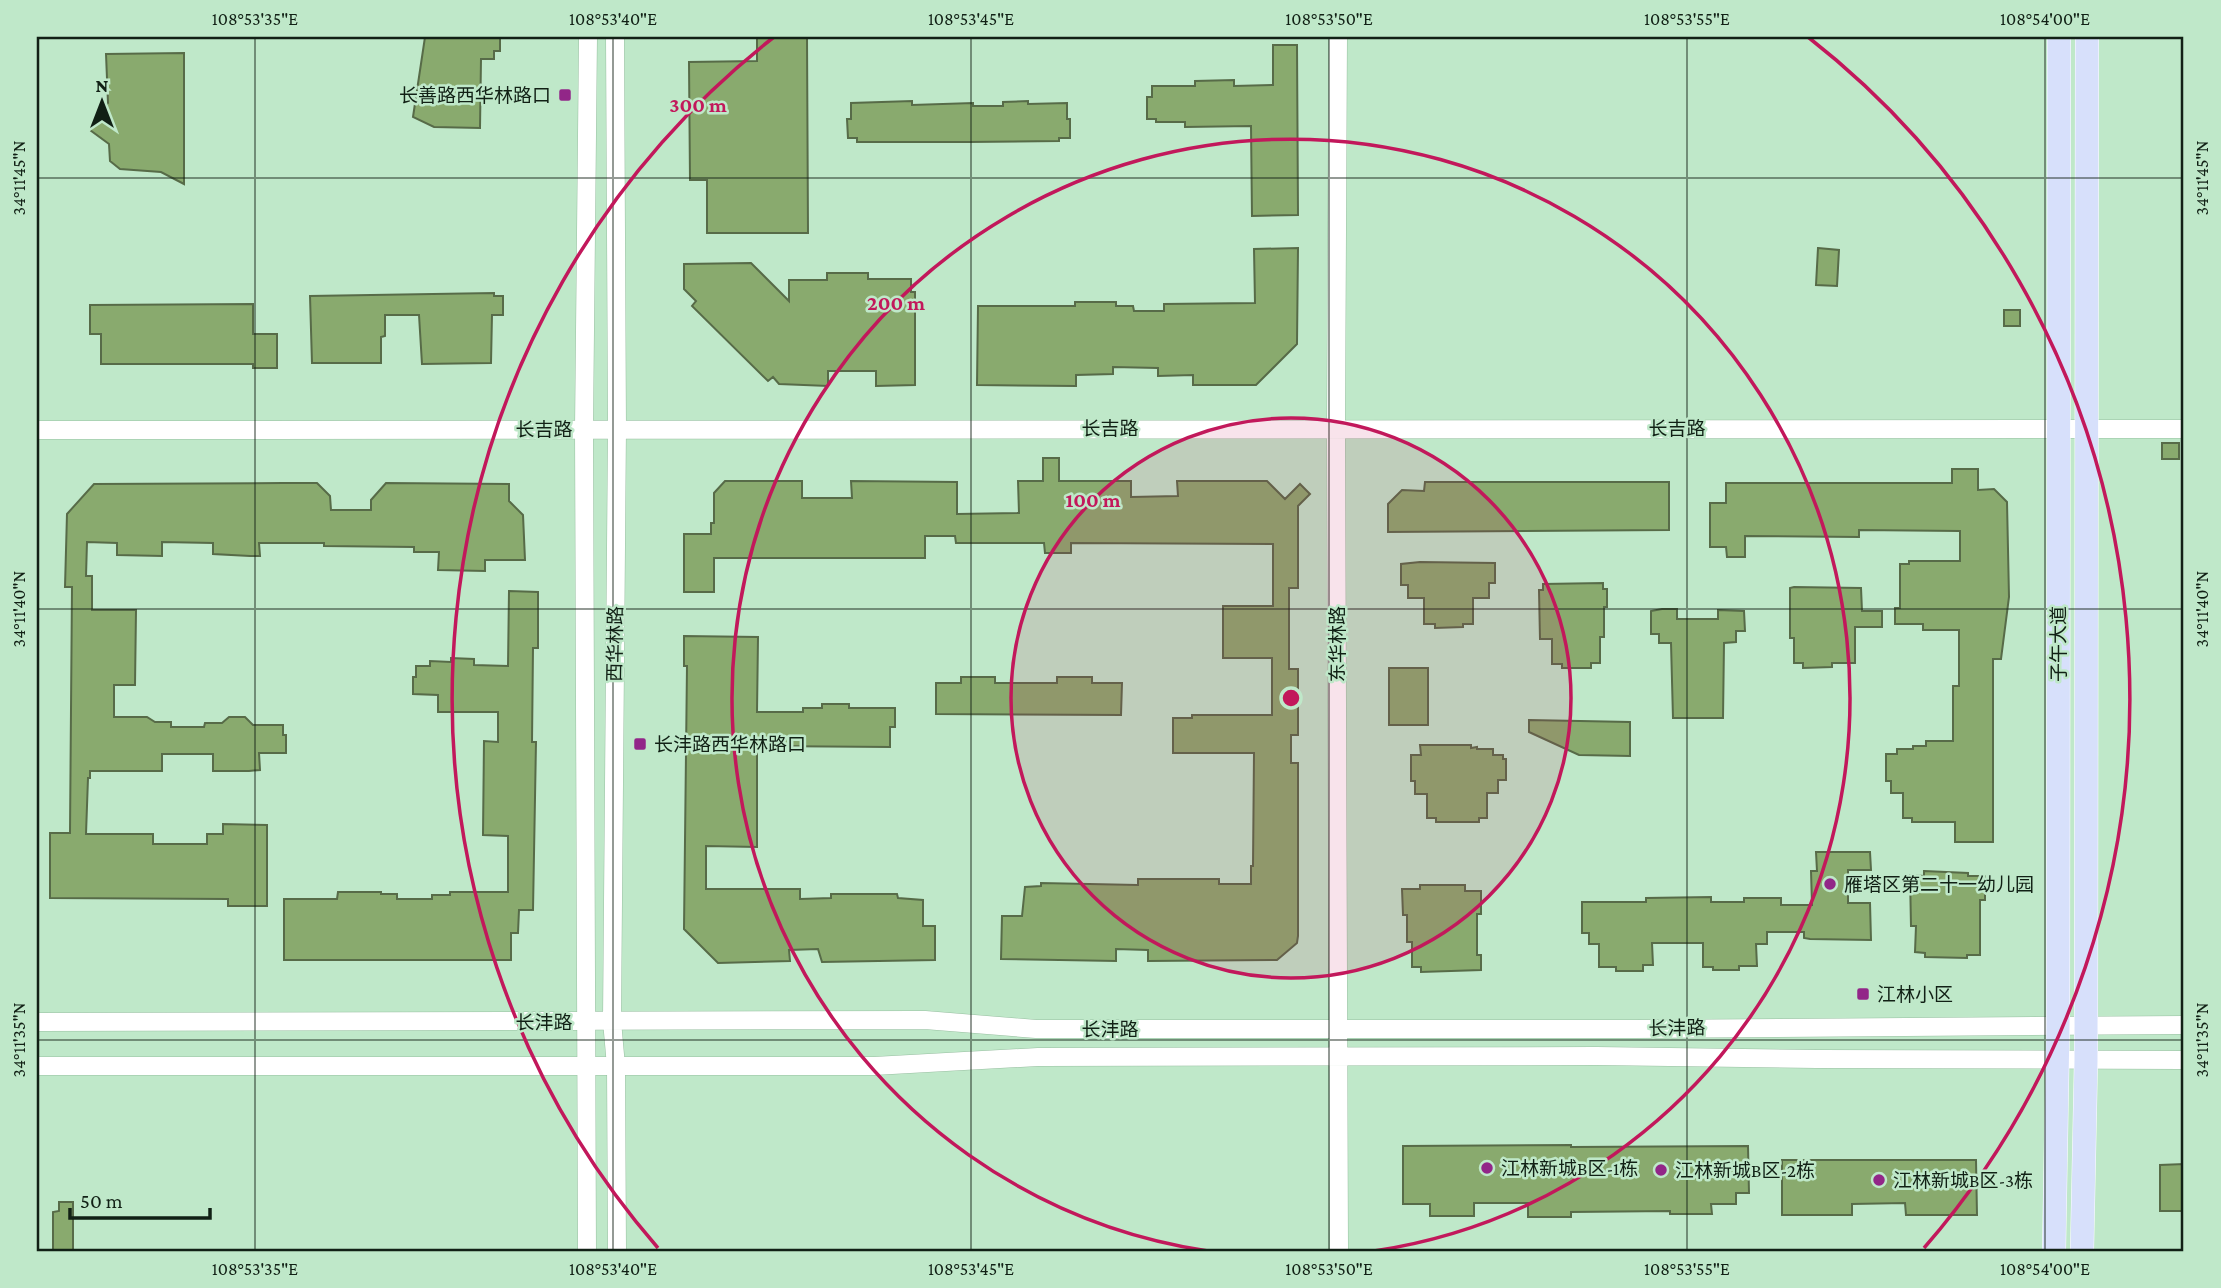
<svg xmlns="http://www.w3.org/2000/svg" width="2221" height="1288" viewBox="0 0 2221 1288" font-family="'Crimson Pro','Noto Sans SC',serif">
  <rect width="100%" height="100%" fill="#bfe8c9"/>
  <path fill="#89aa6e" stroke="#576b48" stroke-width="2" d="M425 37H500V51H494V59H481L480 128 434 127 413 117Z
    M757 37H807L808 233H707V180H690L689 62 757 61Z
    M1273 45H1297L1298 215 1252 216 1251 126 1185 127V122H1156V119H1147V97H1152V86H1195V81L1234 80V86L1273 85Z
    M184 53V184L161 172 120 169 110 161 109 144 90 130 101 116 98 114 108 103 106 54Z
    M912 101V105L973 103V106H1003V102L1028 101V104L1067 103V119H1070V138H1059V141L968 142H857V138H848L847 119H851V103Z
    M1298 248 1297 344 1256 385H1193V375L1158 376V368L1113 367V374L1076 375V386L977 385 978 306H1075V302H1116V306H1133L1134 311H1164V304L1255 303 1254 249Z
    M1818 248 1839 250 1837 286 1816 285Z
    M751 263 789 301V280H827V273H868V279H911V292H915V385L876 386V371H828V386L779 384 773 377 768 381 692 306 696 301 684 289V264Z
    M494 293V296H503V315H492L491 363 422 364 419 315H385V336L381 337V363H312L310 296Z
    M253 304V334H277V368H253V364H101V334H90V305Z
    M2004 310H2020V326H2004Z
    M2162 443H2179V459H2162Z
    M1043 458H1059V481H1131V497L1178 496 1177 481H1267L1285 499 1300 484 1310 494 1298 506V588H1289V669H1298V735H1291V763H1298V936L1297 943 1277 960 1148 961V950L1116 949V961L1001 959 1002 916H1022L1025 887 1041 886V883L1138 885V879H1219V884H1251V866H1253L1254 753H1173V718H1192V715H1272V658H1223V606H1273V544L1071 543V553H1045L1044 543H956L955 536H925V558H714V592H684V534H711V523H714V493L725 481H802V498H852L851 481 957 482V514L1019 513 1018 481H1043Z
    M1952 469H1978V490L1994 489 2007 502 2009 597 2001 659H1993V842H1955V822H1912V818H1903V793H1891V781H1886V754H1897V749H1913V746H1926V741H1953V686H1959V630H1923V624H1895V608H1900V564H1909V561H1960V531L1859 530V537L1745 536V557H1727L1726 547H1710V503H1726V483H1952Z
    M1425 482H1669V530L1388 532V504L1402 490 1424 491Z
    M283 483H317L330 496 331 510H371V500L386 483 509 484V501L523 515 525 560H485V571L438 570 439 552H414V547L324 546V543H259L260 556H250L213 554V543L162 542V556L117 555V543L87 542 86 576H92V610H136L135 685H114V717H147L155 722H171V727H204L205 723H222L229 717H245L253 725H283V735H286V753H259L260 770 249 771H213V754H162V771H90V778H88L86 834H153V844H207V834H223V824L267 825V906H228V899L50 898V833H70L72 587H65L67 514 94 484Z
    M1420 562 1495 563V583H1489V598H1473V624H1463V627L1435 628V624H1424V598H1408V585H1401V564Z
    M1603 583V589H1607V607H1604V637H1600V663H1591V668H1562V664H1552V639H1540L1539 590H1543V584Z
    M1794 587 1861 588 1862 611H1882V627H1855V663H1832V667L1803 668V663H1794V638H1790V588Z
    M509 591 538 592V648H533L532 742H536L533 910H519L518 933H511V960H284V899H337L338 892H381V894H397V899H432V895H450V892H508V836L483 835 484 741 498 742V712H438V695L413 694V677H416V666H430V661L451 662V658L474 659V665L508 666Z
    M1662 609H1677V619H1718V610L1744 611 1745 631H1736V642L1724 643 1723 718H1673L1671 643H1659V634H1651V611Z
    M684 636 758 637 757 712H803V708H822V704H849V708H895V727H890V747L757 746V847L706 846V889H800V899L831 898V894H897L898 898 923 900V926H935V960L822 962 818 949 789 950 790 961 718 963 684 929 687 666H684Z
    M1389 668H1428V725H1389Z
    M961 677H995V683H1057V677H1092V683H1122L1121 715 936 714V683H961Z
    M1529 720 1630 722V756L1579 755 1529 732Z
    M1420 745H1471V748L1477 747V749H1493V755H1503V759H1506V780H1498V793H1487V818H1479V822H1436V818H1427V794H1415V781H1411V755H1421Z
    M1816 852H1870L1871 870H1848V903H1870L1871 940 1810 939 1804 938V932H1767V944H1756L1757 966H1739V970H1713V967H1703V943H1652L1653 965H1643V971H1616V967H1599V944H1589V933H1582V902H1646V898L1711 897V902H1744V898H1781V905H1812L1811 871H1817Z
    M1924 871 1968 873V876H1985V900H1980V955H1967V958L1925 957V953L1915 952 1916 926H1911L1910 875 1924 876Z
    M1420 885H1465V891H1481V914H1477V955H1481V970L1421 972V967H1412V942H1407V915H1403L1402 889H1420Z
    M1571 1145V1147L1748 1146 1749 1193H1736V1204H1711L1712 1214H1670V1211L1571 1212V1217H1528V1203H1474V1216H1430V1204H1403V1146Z
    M1782 1160H1976L1977 1215H1906L1905 1203 1852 1204V1215H1782Z
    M2184 1164V1211H2160V1165Z
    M59 1202H73V1251H53V1212L59 1211Z"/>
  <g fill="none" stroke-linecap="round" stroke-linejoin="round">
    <defs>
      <path id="minor" d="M615 37 617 428 612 1021 616 1066 617 1251
        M1338 37 1336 428 1339 1251
        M37 430 2184 429
        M37 1022 925 1020 1036 1029H1636L2184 1025
        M37 1066H874L1038 1057 1596 1056 1817 1059 2184 1060
        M587 1251 584 429 588 37"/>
      <path id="major" d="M2054 1251 2058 1026 2059 37
        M2082 1251 2086 1060 2087 37"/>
    </defs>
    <use href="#minor" stroke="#98bfa1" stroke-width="19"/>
    <use href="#major" stroke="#fff" stroke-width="24"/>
    <use href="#minor" stroke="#fff" stroke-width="18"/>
    <use href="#major" stroke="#d7e0fb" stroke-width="23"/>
  </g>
  <path fill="none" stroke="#112015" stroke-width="2" stroke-opacity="0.45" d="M255 37V1251M613 37V1251M971 37V1251M1329 37V1251M1687 37V1251M2045 37V1251M37 178H2184M37 609H2184M37 1040H2184"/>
  <circle cx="1291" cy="698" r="280" fill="#c2185b" fill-opacity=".12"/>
  <g fill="none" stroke="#c2185b" stroke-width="3.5">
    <circle cx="1291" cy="698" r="280"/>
    <path d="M1208 1251A559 559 0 1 1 1374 1251"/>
    <path d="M658 1248A839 839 0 0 1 774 37M1808 37A839 839 0 0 1 1924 1248"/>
  </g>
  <g fill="#922688" stroke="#bfe8c9" stroke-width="2.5">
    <rect x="558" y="88" width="14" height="14" rx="3.5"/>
    <rect x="633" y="737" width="14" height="14" rx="3.5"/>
    <circle cx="1830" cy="884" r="7"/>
    <rect x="1856" y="987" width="14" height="14" rx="3.5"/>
    <circle cx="1487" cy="1168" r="7"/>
    <circle cx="1661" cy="1170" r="7"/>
    <circle cx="1879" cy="1180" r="7"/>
  </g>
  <g text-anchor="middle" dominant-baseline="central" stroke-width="5" stroke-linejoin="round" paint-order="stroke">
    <g font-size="19" fill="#112015" stroke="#bfe8c9" text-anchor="start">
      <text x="551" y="95" text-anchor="end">长善路西华林路口</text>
      <text x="654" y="744">长沣路西华林路口</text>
      <text x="1844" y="884">雁塔区第二十一幼儿园</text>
      <text x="1877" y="994">江林小区</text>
      <text x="1501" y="1168">江林新城B区-1栋</text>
      <text x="1675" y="1170">江林新城B区-2栋</text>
      <text x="1893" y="1180">江林新城B区-3栋</text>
    </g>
    <g font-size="19" fill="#112015" stroke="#bfe8c9">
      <text x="1110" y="428">长吉路</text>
      <text x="1677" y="428">长吉路</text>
      <text x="544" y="429">长吉路</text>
      <text transform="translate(615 644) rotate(-89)">西华林路</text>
      <text transform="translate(1337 644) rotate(-90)">东华林路</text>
      <text transform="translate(2058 644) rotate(-90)">子午大道</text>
      <text x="544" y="1022">长沣路</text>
      <text transform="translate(1677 1028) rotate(-1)">长沣路</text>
      <text x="1110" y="1029">长沣路</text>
    </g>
  </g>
  <circle cx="1291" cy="698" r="10" fill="#c2185b" stroke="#bfe8c9" stroke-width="3.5"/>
  <g font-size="21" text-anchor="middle" font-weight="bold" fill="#c2185b" stroke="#bfe8c9" stroke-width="5" stroke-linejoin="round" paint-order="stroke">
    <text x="698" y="112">300 m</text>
    <text x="896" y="310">200 m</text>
    <text x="1093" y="507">100 m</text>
  </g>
  <rect width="2221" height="1288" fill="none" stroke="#bfe8c9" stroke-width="77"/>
  <g transform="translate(102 102)" stroke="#bfe8c9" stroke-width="5" paint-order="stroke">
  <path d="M0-5L12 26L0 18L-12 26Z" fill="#112015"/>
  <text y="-10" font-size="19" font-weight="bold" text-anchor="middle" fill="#112015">N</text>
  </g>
  <path d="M70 1208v10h140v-10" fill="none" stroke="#112015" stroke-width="3.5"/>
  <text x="80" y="1208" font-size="21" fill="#112015" stroke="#bfe8c9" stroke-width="5" paint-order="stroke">50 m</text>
  <rect x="38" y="38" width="2144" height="1212" fill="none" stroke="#112015" stroke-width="2.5"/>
  <g font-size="18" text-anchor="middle" fill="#112015">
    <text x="255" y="25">108°53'35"E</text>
    <text x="613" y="25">108°53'40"E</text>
    <text x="971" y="25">108°53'45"E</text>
    <text x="1329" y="25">108°53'50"E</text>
    <text x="1687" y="25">108°53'55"E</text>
    <text x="2045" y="25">108°54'00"E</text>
    <text transform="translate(19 178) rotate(-90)" y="6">34°11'45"N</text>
    <text transform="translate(2202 178) rotate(-90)" y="6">34°11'45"N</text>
    <text transform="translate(19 609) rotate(-90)" y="6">34°11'40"N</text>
    <text transform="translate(2202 609) rotate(-90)" y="6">34°11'40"N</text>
    <text transform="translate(19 1040) rotate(-90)" y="6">34°11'35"N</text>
    <text transform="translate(2202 1040) rotate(-90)" y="6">34°11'35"N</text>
    <text x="255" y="1275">108°53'35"E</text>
    <text x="613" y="1275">108°53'40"E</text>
    <text x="971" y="1275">108°53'45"E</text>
    <text x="1329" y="1275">108°53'50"E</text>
    <text x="1687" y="1275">108°53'55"E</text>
    <text x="2045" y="1275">108°54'00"E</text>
  </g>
</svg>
